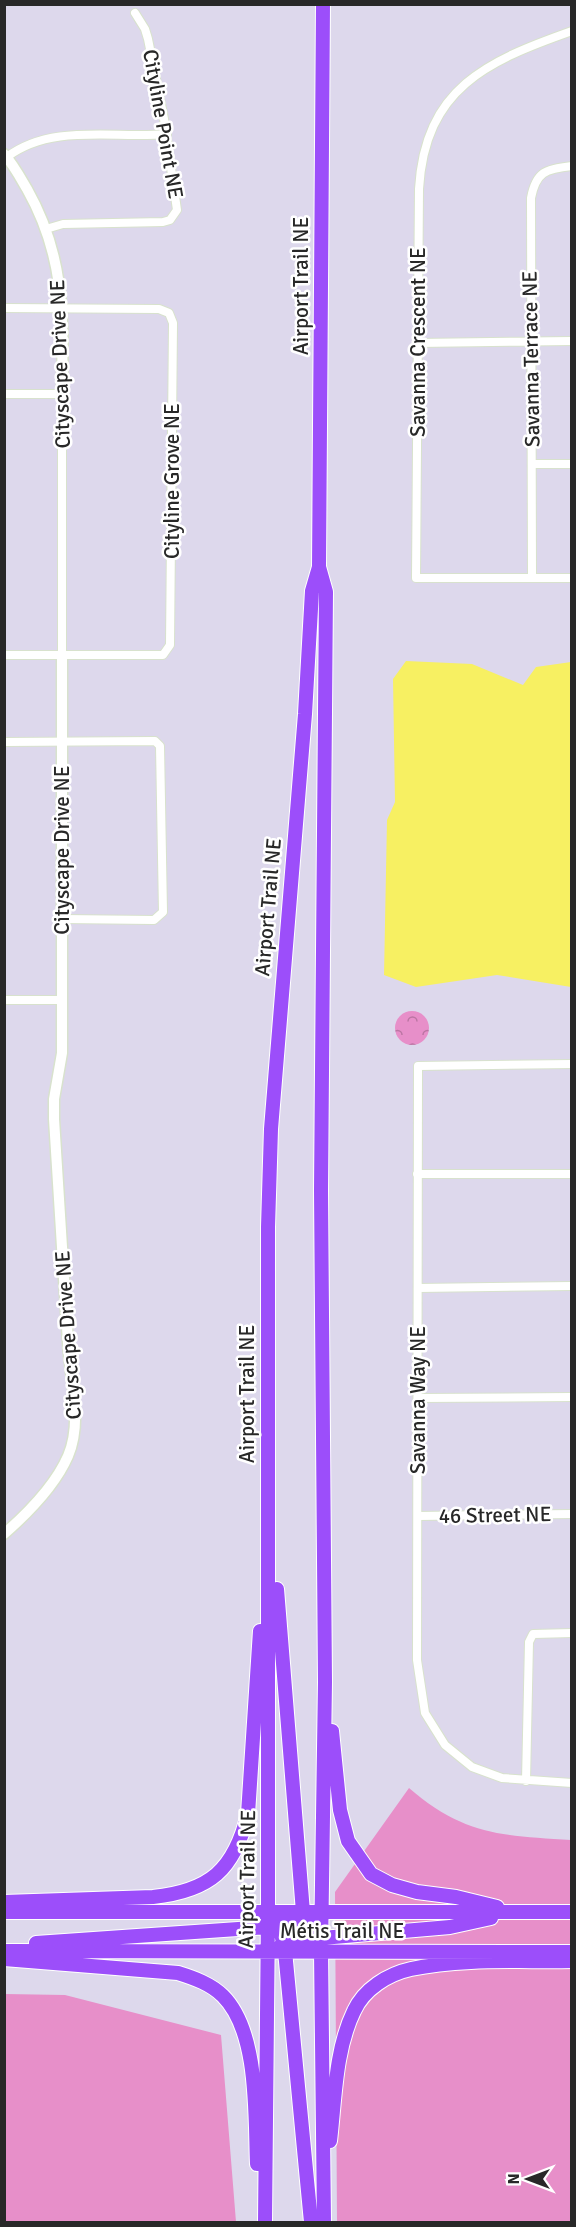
<svg xmlns="http://www.w3.org/2000/svg" width="576" height="2227" viewBox="0 0 576 2227" font-family="Signika,sans-serif">
  <defs>
    <pattern id="park-crowns" width="20" height="18" patternUnits="userSpaceOnUse" patternTransform="scale(1.5)"><rect width="20" height="18" fill="#e78fc9"/><path d="M2 6a3 3 0 1 1 6 0M12 15a3 3 0 1 1 6 0" fill="none" stroke="#bb75a3"/></pattern>
  </defs>
  <rect width="100%" height="100%" fill="#ddd8ec"/>
  <path fill="#e78fc9" d="M409 1788C463 1835 503 1836 571 1840V2222H337L335 1892Z
    M5 1994 65 1995 221 2035 236 2222H5Z"/>
  <path fill="url(#park-crowns)" d="M395 1028a17 17 0 1 1 34 0a17 17 0 1 1-34 0Z"/>
  <path fill="#f7f062" d="M406 661 472 664 523 685 536 667 571 662V987L497 975 416 987 384 975 387 820 395 802 393 679Z"/>
  <g fill="none" stroke-linecap="round" stroke-linejoin="round">
    <defs>
      <path id="minor" d="M572 31C487 61 425 88 419 189L416 578H572
        M7 157C52 123 114 139 167 134
        M46 229 63 224 163 222 170 220 177 210 164 119 148 39 145 29 135 13
        M4 308 159 309 169 313 173 323 170 645 163 655H4
        M418 343 572 341
        M4 394H62V654
        M532 464H572
        M532 578 531 198C536 172 545 169 572 166
        M4 742 155 741 160 746 163 912 154 920 62 919
        M4 1000H62
        M572 1064 418 1066 417 1660 425 1713 445 1745 472 1767 502 1778 572 1783
        M417 1174H572
        M418 1288 572 1286
        M419 1398 572 1397
        M418 1516 572 1514
        M526 1781 529 1642 533 1634 572 1633"/>
      <path id="tertiary" d="M4 154C13 164 20 177 27 189 66 258 63 318 62 394
        M4 1534C28 1513 55 1486 68 1456 83 1421 70 1380 68 1343 63 1268 58 1193 54 1119V1099L62 1053V654"/>
      <path id="primary" d="M319 567 326 592 321 1191 325 1682 321 1951 324 2222
        M277 1589 303 1912 311 1940 321 1951
        M332 1731 340 1810 348 1841 371 1874 392 1885 417 1892 456 1897 497 1907
        M4 1902 153 1897C210 1891 234 1870 248 1814L260 1631
        M4 1912H572
        M274 1918 279 1925 285 1951 311 2222
        M36 1943 268 1927 312 1916
        M281 1945 322 1938 450 1927 491 1918
        M4 1951 572 1952
        M4 1959 178 1973C194 1978 211 1984 223 1996 259 2032 255 2116 257 2164
        M330 2141C335 2099 335 2050 354 2011 364 1989 388 1974 411 1969 463 1958 519 1962 572 1961
        M265 2222 268 1912V1227L271 1129 305 714 312 591 319 567 323 4"/>
    </defs>
    <use href="#minor" stroke="#d8e2cd" stroke-width="10"/>
    <use href="#tertiary" stroke="#d8e2cd" stroke-width="13"/>
    <use href="#primary" stroke="#fff" stroke-width="16"/>
    <use href="#minor" stroke="#fff" stroke-width="8"/>
    <use href="#tertiary" stroke="#fff" stroke-width="10"/>
    <use href="#primary" stroke="#9c4efa" stroke-width="14"/>
  </g>
  <g text-anchor="middle" dominant-baseline="central" stroke-width="5" stroke-linejoin="round" paint-order="stroke">
    <g font-size="21" fill="#282828" stroke="#fff">
      <text transform="translate(163 124) rotate(80)">Cityline Point NE</text>
      <text transform="translate(301 286) rotate(-90)">Airport Trail NE</text>
      <text transform="translate(418 342) rotate(-90)">Savanna Crescent NE</text>
      <text transform="translate(531 359) rotate(-91)">Savanna Terrace NE</text>
      <text transform="translate(60 364) rotate(-92)">Cityscape Drive NE</text>
      <text transform="translate(172 481) rotate(-90)">Cityline Grove NE</text>
      <text transform="translate(62 850) rotate(-90)">Cityscape Drive NE</text>
      <text transform="translate(268 907) rotate(-85)">Airport Trail NE</text>
      <text transform="translate(68 1335) rotate(-94)">Cityscape Drive NE</text>
      <text transform="translate(247 1394) rotate(-90)">Airport Trail NE</text>
      <text transform="translate(418 1400) rotate(-90)">Savanna Way NE</text>
      <text transform="translate(495 1515) rotate(-1)">46 Street NE</text>
      <text transform="translate(247 1879) rotate(-89)">Airport Trail NE</text>
      <text x="342" y="1931">Métis Trail NE</text>
    </g>
  </g>
  <rect width="576" height="2227" fill="none" stroke="#282828" stroke-width="12"/>
  <g transform="translate(528 2179) rotate(270)" stroke="#ffffff" stroke-width="4.5" paint-order="stroke">
  <path d="M0-4.5L10 22L0 15L-10 22Z" fill="#282828"/>
  <text y="-9" font-size="16" font-weight="bold" text-anchor="middle" fill="#282828">N</text>
  </g>
</svg>
